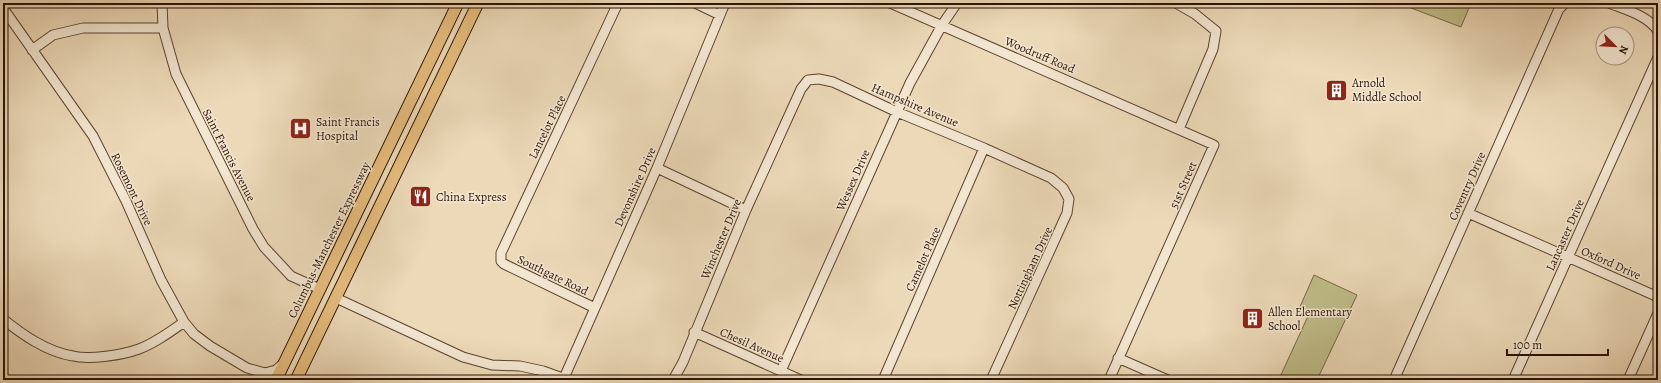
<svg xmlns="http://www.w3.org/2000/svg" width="1661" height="383" viewBox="0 0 1661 383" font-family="Alegreya,serif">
  <rect width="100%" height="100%" fill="#ecd9b8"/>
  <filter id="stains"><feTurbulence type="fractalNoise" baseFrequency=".005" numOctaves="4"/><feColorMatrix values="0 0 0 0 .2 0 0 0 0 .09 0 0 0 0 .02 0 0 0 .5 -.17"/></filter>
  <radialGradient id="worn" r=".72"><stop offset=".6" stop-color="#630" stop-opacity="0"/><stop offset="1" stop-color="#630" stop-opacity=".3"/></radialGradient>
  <path fill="#bfbd89" stroke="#746844" d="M1398 3H1471L1461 27Z
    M1314 275 1357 295 1317 380H1287L1280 377 1309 314 1299 309Z"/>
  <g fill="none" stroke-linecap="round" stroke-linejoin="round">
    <defs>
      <path id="minor" d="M162 3 163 28 176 74 253 229 264 247 291 276 320 289
        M695 3 720 15
        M890 3 1214 145 1109 380
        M1176 3 1195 14 1216 31 1213 49 1179 129
        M1609 3C1626 10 1647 15 1658 31
        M3 8 93 136 126 201 161 280 184 322 194 334 210 346 247 368 265 373 276 370 283 364
        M32 50 53 35 83 28H163
        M657 168 746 210
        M1468 213 1658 297
        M336 298 463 357 492 365 520 366 543 371 568 380
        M595 308 504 264 501 261V253L618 3
        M3 319C23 335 47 352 73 356 89 360 123 355 139 349 155 343 170 332 184 322
        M694 332 801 380
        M1118 358 1168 380
        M781 371 910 83 942 25 957 3
        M564 378 657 168 725 3
        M673 380 683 362 746 210 801 89 808 80 819 79 833 82 897 112 984 148 1051 178 1063 188 1069 199 1067 213 991 380
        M883 380 984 148
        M1394 380 1559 9 1565 3
        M1513 380 1658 57
        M1628 380 1658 313"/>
      <path id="major" d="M276 380 458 3
        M296 380 478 3"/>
    </defs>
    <use href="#minor" stroke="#5a442e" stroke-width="11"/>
    <use href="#major" stroke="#291200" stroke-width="13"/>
    <use href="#minor" stroke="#f3e6d1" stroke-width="9"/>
    <use href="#major" stroke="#e6bc7c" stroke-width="11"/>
  </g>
  <defs>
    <symbol id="building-square" viewBox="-11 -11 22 22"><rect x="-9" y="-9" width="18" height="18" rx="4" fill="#8f2418" stroke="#f3e6d1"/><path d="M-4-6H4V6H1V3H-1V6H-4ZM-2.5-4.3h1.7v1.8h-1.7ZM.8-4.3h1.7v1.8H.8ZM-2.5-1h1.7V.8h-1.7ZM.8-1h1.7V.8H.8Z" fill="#fff"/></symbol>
    <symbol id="hospital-square" viewBox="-11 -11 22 22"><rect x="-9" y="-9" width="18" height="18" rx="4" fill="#8f2418" stroke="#f3e6d1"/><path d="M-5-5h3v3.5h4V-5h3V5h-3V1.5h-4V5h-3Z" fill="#fff"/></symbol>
    <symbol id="restaurant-square" viewBox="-11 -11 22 22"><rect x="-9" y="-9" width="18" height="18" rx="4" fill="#8f2418" stroke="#f3e6d1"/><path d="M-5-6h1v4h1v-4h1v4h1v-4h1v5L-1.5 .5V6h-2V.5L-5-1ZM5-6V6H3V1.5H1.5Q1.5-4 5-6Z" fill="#fff"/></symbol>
  </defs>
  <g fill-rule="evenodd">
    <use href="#building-square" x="1324" y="78" width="25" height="25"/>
    <use href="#hospital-square" x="288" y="116" width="25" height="25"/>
    <use href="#restaurant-square" x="408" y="184" width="25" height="25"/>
    <use href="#building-square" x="1240" y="306" width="25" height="25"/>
  </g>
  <g text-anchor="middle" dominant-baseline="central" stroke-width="3" stroke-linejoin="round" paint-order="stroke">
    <g font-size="12" fill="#291200" stroke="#f3e6d1">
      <text transform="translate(1040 55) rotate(23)">Woodruff Road</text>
      <text transform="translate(915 105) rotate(23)">Hampshire Avenue</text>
      <text transform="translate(547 127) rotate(-64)">Lancelot Place</text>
      <text transform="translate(229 155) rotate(63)">Saint Francis Avenue</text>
      <text transform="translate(853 180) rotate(-66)">Wessex Drive</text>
      <text transform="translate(1183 185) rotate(-66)">51st Street</text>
      <text transform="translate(1467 186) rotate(-66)">Coventry Drive</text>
      <text transform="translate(635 187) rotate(-66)">Devonshire Drive</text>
      <text transform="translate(132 189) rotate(64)">Rosemont Drive</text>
      <text transform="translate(1565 235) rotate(-66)">Lancaster Drive</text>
      <text transform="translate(721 239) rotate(-67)">Winchester Drive</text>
      <text transform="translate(329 240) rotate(-64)">Columbus-Manchester Expressway</text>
      <text transform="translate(923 259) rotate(-66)">Camelot Place</text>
      <text transform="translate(1611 263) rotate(24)">Oxford Drive</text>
      <text transform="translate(1030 268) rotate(-65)">Nottingham Drive</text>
      <text transform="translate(553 275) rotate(26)">Southgate Road</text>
      <text transform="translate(752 345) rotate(24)">Chesil Avenue</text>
    </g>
    <g font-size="12" fill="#291200" stroke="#f3e6d1" text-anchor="start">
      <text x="1352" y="83">Arnold<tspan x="1352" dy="14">Middle School</tspan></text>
      <text x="316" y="122">Saint Francis<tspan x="316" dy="14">Hospital</tspan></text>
      <text x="436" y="197">China Express</text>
      <text x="1268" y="312">Allen Elementary<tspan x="1268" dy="14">School</tspan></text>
    </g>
  </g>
  <rect width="1661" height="383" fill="none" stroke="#ecd9b8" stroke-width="16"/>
  <rect x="4" y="4" width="1653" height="375" fill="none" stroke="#291200" stroke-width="2"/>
  <rect x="8" y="8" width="1645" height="367" fill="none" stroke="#291200"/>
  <g transform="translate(1615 46) rotate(114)"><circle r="19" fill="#f3e6d1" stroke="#a2917d"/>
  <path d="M0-3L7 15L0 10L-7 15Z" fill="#8f2418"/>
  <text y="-6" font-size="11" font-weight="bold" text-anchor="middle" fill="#291200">N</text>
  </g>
  <path d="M1507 349v6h101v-6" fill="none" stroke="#291200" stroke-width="2"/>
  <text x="1513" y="349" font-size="12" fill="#291200" stroke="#f3e6d1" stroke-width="3" paint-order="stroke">100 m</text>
  <rect width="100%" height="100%" filter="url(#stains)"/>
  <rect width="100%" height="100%" fill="url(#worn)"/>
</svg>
